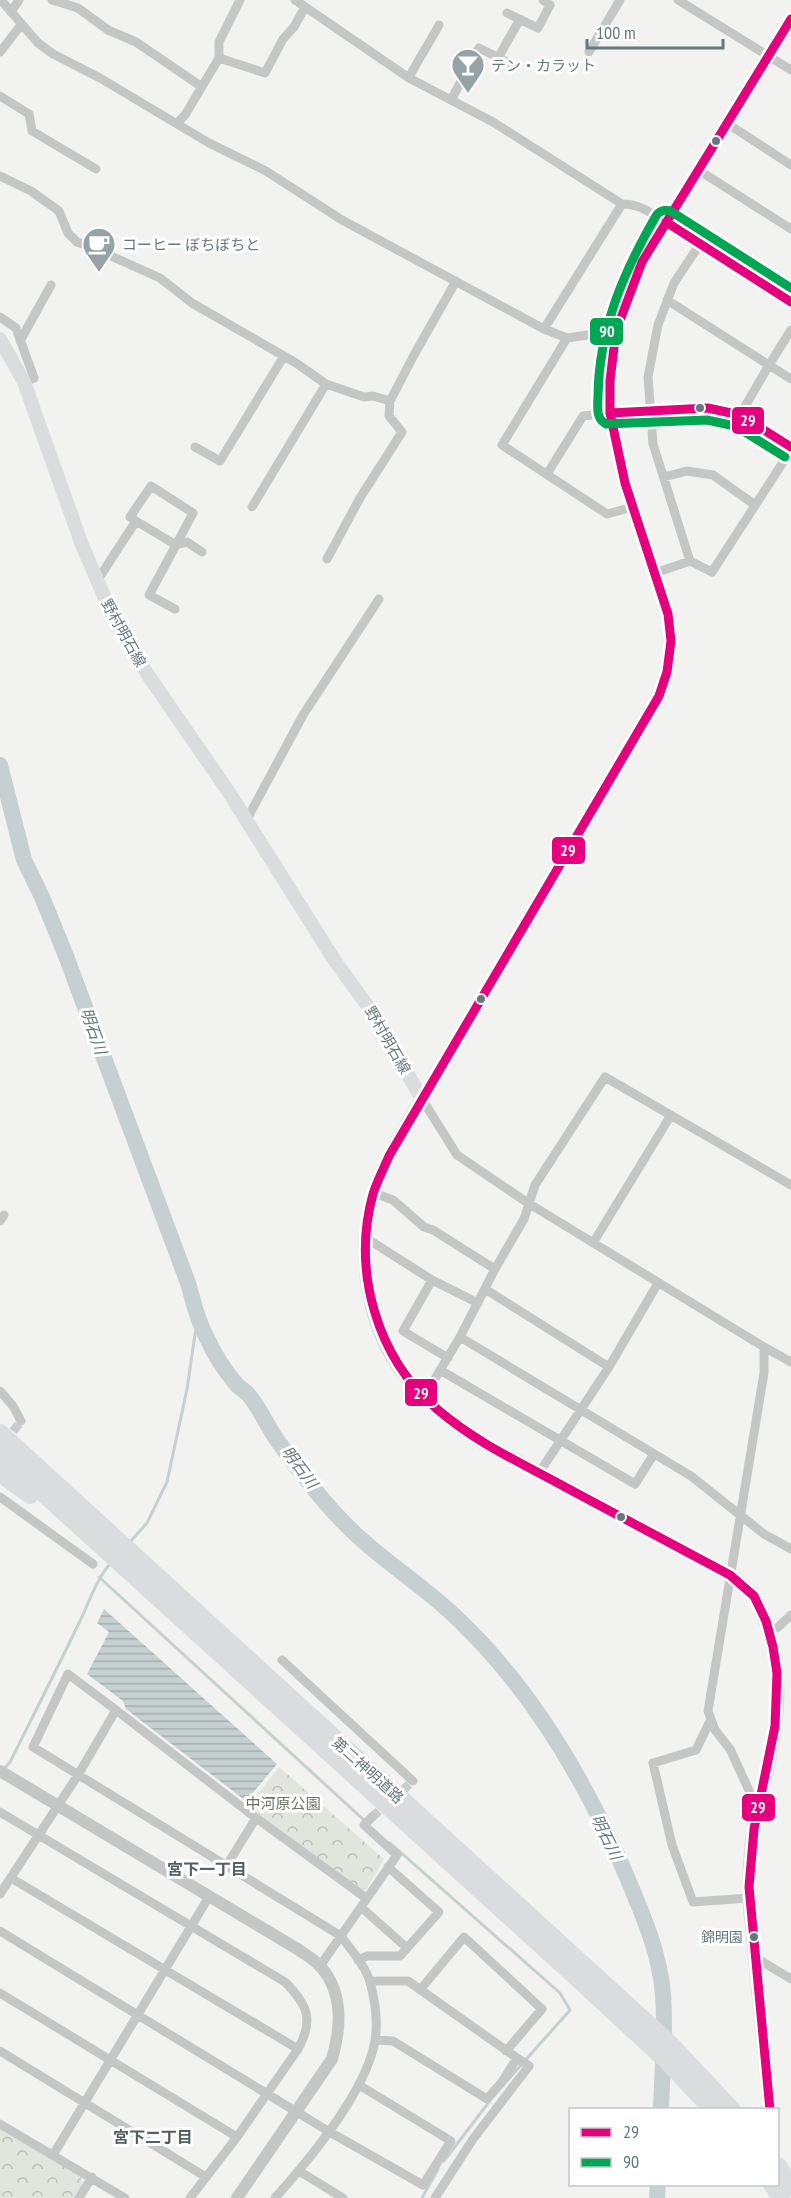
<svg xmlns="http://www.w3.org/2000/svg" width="791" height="2198" viewBox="0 0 791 2198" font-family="'PT Sans Narrow','Noto Sans JP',sans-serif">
  <defs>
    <pattern id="park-crowns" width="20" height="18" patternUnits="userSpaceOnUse" patternTransform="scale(1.5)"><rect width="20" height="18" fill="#e2e4de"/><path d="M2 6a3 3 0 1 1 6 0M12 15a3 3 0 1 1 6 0" fill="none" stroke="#bbbeb9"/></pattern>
    <pattern id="water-rules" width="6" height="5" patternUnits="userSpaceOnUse" patternTransform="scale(1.5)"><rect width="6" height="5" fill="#c6d0d1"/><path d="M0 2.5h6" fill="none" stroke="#a4aeaf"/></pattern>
  </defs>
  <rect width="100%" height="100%" fill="#f2f2f1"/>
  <path fill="url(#park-crowns)" d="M279 1767 384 1859 366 1890 361 1891 253 1810 251 1803Z
    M0 2129 81 2176 82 2186 75 2198H0Z"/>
  <path fill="url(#water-rules)" d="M104 1609 277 1764 246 1801 126 1709 123 1701 87 1674 109 1632 97 1623Z"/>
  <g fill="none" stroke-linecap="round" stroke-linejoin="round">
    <path stroke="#c6d0d1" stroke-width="3" d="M129 1543 147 1523 167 1482 187 1389 198 1314
      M99 1577 365 1821
      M3 1770 10 1762C33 1716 56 1671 78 1625 89 1604 95 1581 110 1564
      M390 1843 560 1993 570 2010 507 2081
      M444 2161 489 2102
      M422 2198 438 2169"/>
    <path stroke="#c6d0d1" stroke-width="16" d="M0 765 24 860 42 897 66 956 188 1283C193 1300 197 1319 205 1334 213 1352 224 1370 237 1385 240 1388 245 1391 248 1394 260 1408 267 1426 277 1440 302 1474 329 1511 361 1539 393 1568 429 1590 460 1621 534 1692 587 1784 627 1877 643 1915 660 1954 663 1995 666 2030 662 2074 661 2110
      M657 2198 658 2184"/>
    <path stroke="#c8cdce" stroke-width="9" stroke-dasharray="9 4.5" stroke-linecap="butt" d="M5 1442 21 1421
      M372 1817 413 1781"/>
    <path stroke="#c5c7c7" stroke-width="9" d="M1 0 38 43 53 54 100 78 209 143 266 171 342 220 544 329 567 338 616 331
      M52 0 78 8 108 30 136 42 202 87
      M295 0 409 78 493 122 622 204C640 204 651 213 666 222
      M678 0 791 70
      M11 12 19 0
      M507 13 538 28 550 5 543 0
      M0 52 21 25
      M589 52 620 0
      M219 58 265 73 283 39 294 27 305 7
      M498 58 520 19
      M409 78C418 59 429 44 439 25
      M0 96 29 114 32 131 96 169
      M451 100 479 48 509 63
      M177 123 185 115 219 58V42L240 0
      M728 124 791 165
      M700 171 791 229
      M0 176 31 191 59 211 68 233 77 242 91 247 160 278 192 303 296 363 326 384 364 397 373 396 390 401 414 355 456 281
      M667 300 769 365 740 415
      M0 317 16 328 34 378 24 382
      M544 329 622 204
      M791 330 769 365 791 379
      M567 338 502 445 607 514 633 507
      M20 341 51 285
      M195 447 220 461 284 356
      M547 474 583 416 610 413
      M664 477 687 471 713 475 755 505
      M252 507 326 384
      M327 559 360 498 402 432 389 416 390 401
      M690 561 653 444 648 377 658 325 674 283 700 244
      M655 573 690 561 712 572 791 450
      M97 581 136 521 130 517 151 486 193 513 176 545 136 521
      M175 609 149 595 176 545 187 542 202 552
      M246 821 303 715 379 599
      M422 1099 457 1155 528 1203 764 1347 791 1362
      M374 1193 393 1200 424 1227 433 1230 495 1269
      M0 1221 4 1215
      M366 1238 432 1280 478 1303
      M593 1243 671 1115
      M432 1280 403 1331 448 1358
      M485 1289 609 1367
      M460 1337 691 1476 764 1534 791 1549
      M440 1370 635 1484 654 1454
      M0 1391 13 1406 21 1421
      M424 1397 460 1337 495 1269 524 1219 535 1185 605 1077 791 1185
      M539 1473 609 1367 658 1283
      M0 1497 93 1564
      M777 1628 791 1615
      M282 1660 413 1781
      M116 1710 68 1674 33 1747 341 1936C351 1950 365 1965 370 1982 375 2000 378 2022 375 2041 366 2091 309 2160 275 2198
      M711 1719 696 1750 653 1763 672 1845 693 1902 749 1898
      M758 1810 730 1749 715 1730 708 1711 764 1373V1347
      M0 1812 285 1982C308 2005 314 2020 298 2049L237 2137 190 2198
      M256 1818 366 1898
      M11 1878 298 2049
      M0 1894 78 1775 116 1710 256 1818 227 1865
      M361 1907 407 1948
      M0 1931 328 2131 423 2185 451 2141 359 2085
      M756 1958 791 1979
      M358 1960 367 1956H400L439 1912 388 1867
      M320 1966 397 1855 364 1825 372 1817
      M370 1981H408L517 2058 502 2082 487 2099 393 2041 375 2040
      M420 1990 464 1937 542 2009 506 2051
      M0 1993 237 2137
      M0 2051 206 2177
      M0 2124 125 2198
      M53 2155 210 1895
      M299 2171 343 2198
      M79 2198 92 2177
      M435 2198 473 2139 529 2066 517 2058"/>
    <path stroke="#c5c7c7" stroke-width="12" d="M666 222 791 302
      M610 413 708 408 740 415 791 447
      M422 1099 659 696 667 672 671 641 668 614 625 483 610 413V381L616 331 622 312 642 262 791 19
      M0 1771 299 1950C306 1955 315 1960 321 1967 344 1994 341 2028 332 2059L237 2198"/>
    <path stroke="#dbdcdd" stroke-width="14" d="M0 339 24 382 82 545 113 617 148 675 228 791 335 961 372 1012 422 1099C404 1129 384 1160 374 1193 356 1253 366 1327 406 1377 427 1404 454 1423 482 1442L730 1575C738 1581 747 1588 754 1596 791 1662 778 1734 758 1807 751 1836 749 1869 749 1898L770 2110"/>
    <path stroke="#dbdcdd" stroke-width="18" d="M0 1433 670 2044 732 2110
      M0 1454 575 1976 667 2061 713 2110
      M0 1473 30 1495
      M778 2166 791 2187
      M772 2184 781 2198"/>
    <defs>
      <path id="bus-1" d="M666 222 791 302
        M610 413 708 408 740 415 791 447
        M770 2110 749 1887 754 1829 775 1726 777 1673 773 1647 766 1621 754 1596 730 1575C675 1546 620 1516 565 1487 521 1463 475 1442 437 1409 376 1357 352 1270 373 1194 377 1181 384 1168 389 1156L659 696 667 672 671 641 668 614 625 483 610 413V381L616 331 642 262 791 19"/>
      <path id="bus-2" d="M785 457 735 426 707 420 606 424C595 418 598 406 598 395 599 329 623 273 656 216 660 210 666 209 672 212L791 288"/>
    </defs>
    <use href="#bus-1" stroke="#fff" stroke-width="14"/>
    <use href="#bus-2" stroke="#fff" stroke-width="14"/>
    <use href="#bus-1" stroke="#e5007d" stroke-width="9"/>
    <use href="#bus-2" stroke="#00a651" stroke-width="9"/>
  </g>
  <defs>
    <symbol id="bar-pin" viewBox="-11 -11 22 30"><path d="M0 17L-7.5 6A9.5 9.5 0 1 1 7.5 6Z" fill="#96a3a6" stroke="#fff"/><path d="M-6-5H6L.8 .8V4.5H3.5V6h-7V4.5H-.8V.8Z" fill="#fff"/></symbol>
    <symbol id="cafe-pin" viewBox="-11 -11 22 30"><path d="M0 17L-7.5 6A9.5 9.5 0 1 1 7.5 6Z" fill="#96a3a6" stroke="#fff"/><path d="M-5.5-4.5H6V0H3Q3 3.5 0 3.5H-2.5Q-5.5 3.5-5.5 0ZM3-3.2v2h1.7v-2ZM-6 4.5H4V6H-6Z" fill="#fff"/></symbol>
  </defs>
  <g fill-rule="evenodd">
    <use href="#bar-pin" x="449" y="46" width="38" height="52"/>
    <use href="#cafe-pin" x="80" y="225" width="38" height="52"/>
  </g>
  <g fill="#65787e" stroke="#fff" stroke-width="2">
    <circle cx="716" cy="141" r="5"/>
    <circle cx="700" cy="408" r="5"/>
    <circle cx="481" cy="999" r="5"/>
    <circle cx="621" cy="1517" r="5"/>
    <circle cx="754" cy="1937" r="5"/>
  </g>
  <g text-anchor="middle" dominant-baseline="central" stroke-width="6" stroke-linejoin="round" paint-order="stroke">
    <g font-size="14" fill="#65787e" stroke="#fff" text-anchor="end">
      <text x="743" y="1937">錦明園</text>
    </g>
    <g font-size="15" fill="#65787e" stroke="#fff" text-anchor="start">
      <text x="491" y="65">テン・カラット</text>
      <text x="122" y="244">コーヒー ぼちぼちと</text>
    </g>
    <g font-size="15" fill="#65787e" stroke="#fff">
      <text transform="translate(124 633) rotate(61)">野村明石線</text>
      <text transform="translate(388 1040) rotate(60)">野村明石線</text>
      <text transform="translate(368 1770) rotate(42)">第二神明道路</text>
    </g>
    <g font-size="15" fill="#6a7663" stroke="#fff">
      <text x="283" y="1803">中河原公園</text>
    </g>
    <g font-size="16" font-style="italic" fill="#617a7c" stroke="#fff">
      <text transform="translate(94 1031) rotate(70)">明石川</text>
      <text transform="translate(300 1467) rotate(53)">明石川</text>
      <text transform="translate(607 1837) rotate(64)">明石川</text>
    </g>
    <g font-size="16" font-weight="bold" fill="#525f64" stroke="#fff">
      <text x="207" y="1869">宮下一丁目</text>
      <text x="153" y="2137">宮下二丁目</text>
    </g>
  </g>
  <g stroke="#fff" stroke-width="2">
    <rect x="589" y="317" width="35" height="29" rx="6" fill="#00a651"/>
    <rect x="731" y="406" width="34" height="29" rx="6" fill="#e5007d"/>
    <rect x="551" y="836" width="35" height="29" rx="6" fill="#e5007d"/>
    <rect x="404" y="1378" width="34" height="29" rx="6" fill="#e5007d"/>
    <rect x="741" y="1793" width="35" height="29" rx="6" fill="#e5007d"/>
  </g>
  <g font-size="16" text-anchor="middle" font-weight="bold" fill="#fff">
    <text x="607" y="337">90</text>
    <text x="748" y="426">29</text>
    <text x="568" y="856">29</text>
    <text x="421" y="1399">29</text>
    <text x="758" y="1813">29</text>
  </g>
  <rect x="569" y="2108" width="210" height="78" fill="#ffffff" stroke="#c1c9cb" stroke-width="1.5"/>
  <rect x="581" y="2128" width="30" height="9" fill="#e5007d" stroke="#c1c9cb" stroke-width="1.5"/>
  <text x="623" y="2138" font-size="18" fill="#65787e">29</text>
  <rect x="581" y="2158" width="30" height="9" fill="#00a651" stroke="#c1c9cb" stroke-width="1.5"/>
  <text x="623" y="2168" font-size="18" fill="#65787e">90</text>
  <path d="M587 39v9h136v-9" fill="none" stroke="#65787e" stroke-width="3"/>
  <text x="596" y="39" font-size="18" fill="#65787e" stroke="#ffffff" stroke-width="4.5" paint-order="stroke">100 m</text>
</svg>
